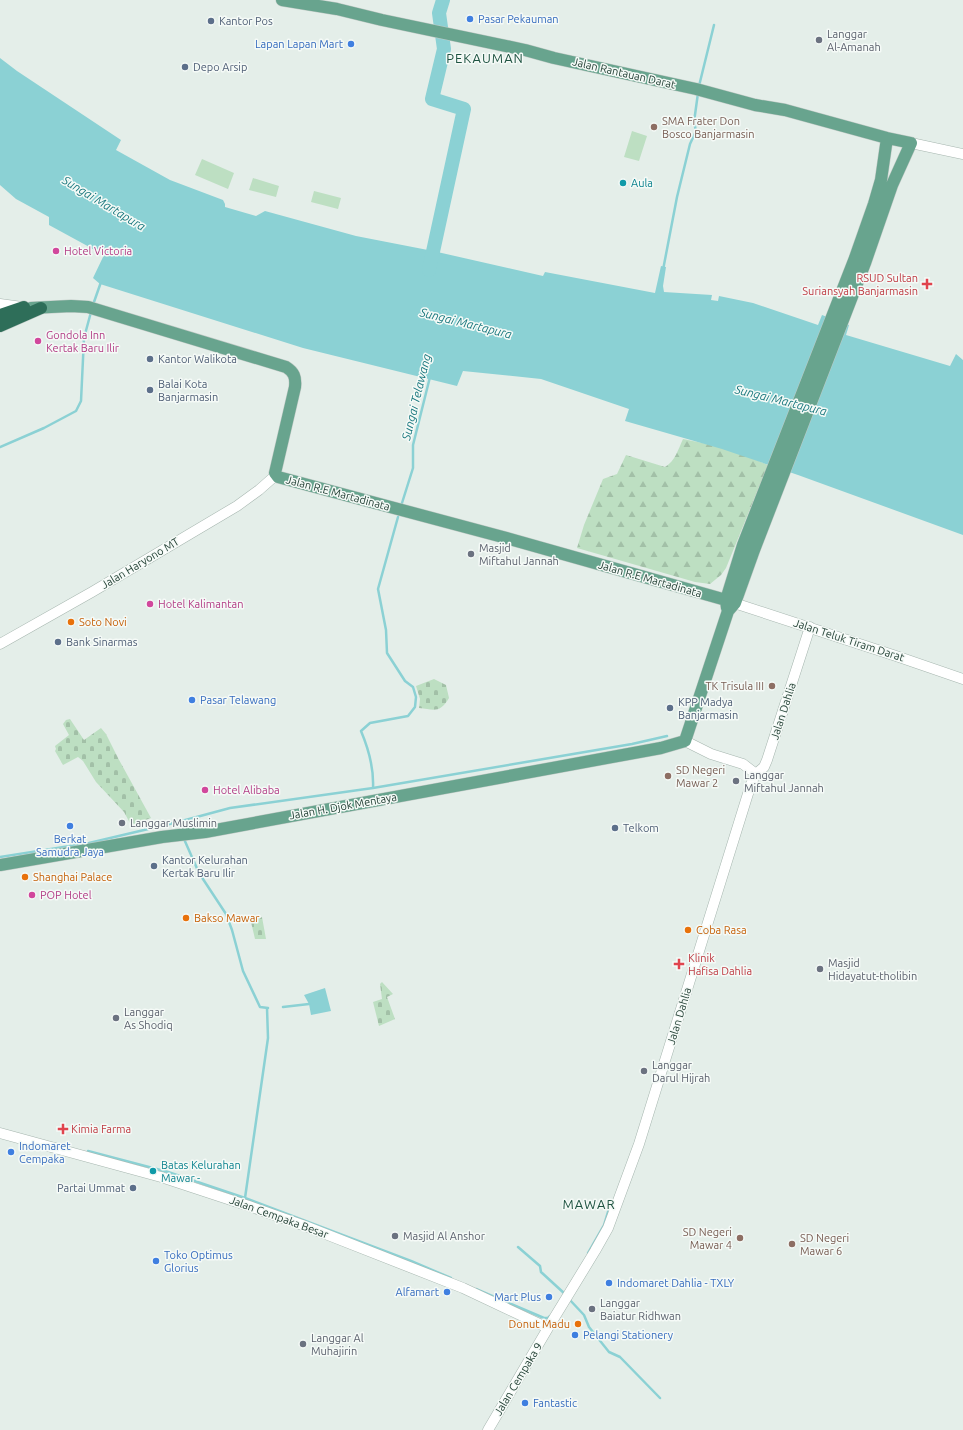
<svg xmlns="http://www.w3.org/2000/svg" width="963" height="1430" viewBox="0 0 963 1430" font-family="Ubuntu,sans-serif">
  <defs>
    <pattern id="forest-firs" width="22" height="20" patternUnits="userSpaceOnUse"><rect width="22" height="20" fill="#bddfc2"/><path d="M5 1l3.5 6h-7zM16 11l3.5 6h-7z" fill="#a2c0a7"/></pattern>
    <pattern id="cemetery-stones" width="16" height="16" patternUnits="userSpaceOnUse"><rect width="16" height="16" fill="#bddfc2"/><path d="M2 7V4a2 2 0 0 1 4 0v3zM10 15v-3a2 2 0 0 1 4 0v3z" fill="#a2c0a7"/></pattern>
  </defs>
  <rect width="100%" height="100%" fill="#e4eee9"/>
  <path fill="#bddfc2" d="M632 131 647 136 639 161 624 157Z
    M202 159 234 173 228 189 195 175Z
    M253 178 279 186 276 197 249 190Z
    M314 191 341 198 338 209 311 202Z"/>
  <path fill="url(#forest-firs)" d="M683 439 727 448 768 465 726 568 721 575 710 584 695 582 577 548 584 525 603 479 617 474 626 455 665 467C675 461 678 450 683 439Z"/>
  <path fill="url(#cemetery-stones)" d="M434 679 446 685 449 698C440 713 435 710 419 708L420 699 416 686Z
    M70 719 84 740 101 728 106 734 118 758 151 818 131 825 124 812 96 782 83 761 78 757 63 765 55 751 56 749 55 746 69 735 63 724 66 720Z
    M262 917 266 939H255L251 922Z
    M382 982 393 994 387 997 395 1019 379 1026 373 1002 382 999 380 984Z"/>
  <path fill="#8bd1d4" d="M0 58 17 71 121 140 116 150 170 180 223 200 225 204V207L256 216 265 211 356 236 433 251 543 276 545 272 655 293 661 266 666 267 663 286 664 292 712 295 711 300 718 301 719 296 753 303 818 325 822 315 849 325 846 335 950 366 956 354 963 360V535L798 475 722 449 625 421 629 409 541 379 463 371 457 386 303 348 100 284 93 278 104 255 49 225V217L16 199 0 185Z
    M325 988 331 1011 311 1015 309 1004 304 995Z"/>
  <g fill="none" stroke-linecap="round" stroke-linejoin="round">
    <path stroke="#8bd1d4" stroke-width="2.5" d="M699 86 714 25
      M663 270 677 197 690 144 696 131 694 122 698 93
      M94 302 101 282
      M0 447 44 428 76 411 81 401 84 338 91 312
      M402 503 413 468V445L430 377
      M373 788C374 768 369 750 361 731L370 723 408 716 415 707 416 697 413 687 405 681 387 653 386 630 378 589 398 517
      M178 822 181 828
      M184 839 199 873 226 914 232 930 243 971 260 1007 268 1008
      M0 857 89 843 178 822 230 808 373 788 632 744 667 736
      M283 1007 309 1004
      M88 1151 168 1172 245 1198 411 1261 451 1278
      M245 1198 268 1038 267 1008
      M518 1247 540 1266 541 1272 565 1294
      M588 1253 604 1225 611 1202
      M476 1289 544 1318H548L550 1316
      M569 1299 584 1315 589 1327 609 1352 620 1357 660 1398"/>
    <path stroke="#8bd1d4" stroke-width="14" d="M429 270 464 109 432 99 444 49 439 13 443 0"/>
    <defs>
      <path id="minor" d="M911 143 963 154
        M0 304 22 307
        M728 601 896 656 963 679
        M0 644 92 592 237 506 259 490 276 475
        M685 741 711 754 743 764 756 774
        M0 1133 161 1177 249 1206 305 1226 463 1288 548 1328
        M488 1430 548 1328 595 1251 608 1228 639 1144 751 784 756 774 764 767 767 760 810 627"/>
      <path id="major" d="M31 308 71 306 88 307 286 367C294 372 296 377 295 387L275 473 278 477 499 536 726 600
        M727 608 726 600 743 545 855 258 874 204 881 180 887 138
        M0 865 162 837 205 832 661 748 685 741 728 611 735 603 754 550 865 263 892 185 911 143 887 138 785 110 755 105 696 89 554 58 525 50 382 20 337 9 282 0"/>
      <path id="highway" d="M0 315 24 307
        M0 326 41 308"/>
    </defs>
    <use href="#minor" stroke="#a6b6af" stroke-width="11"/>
    <use href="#major" stroke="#c1cac6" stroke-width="13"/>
    <use href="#highway" stroke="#c1cac6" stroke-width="13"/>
    <use href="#minor" stroke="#fff" stroke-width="10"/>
    <use href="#major" stroke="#68a48e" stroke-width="12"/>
    <use href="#highway" stroke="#2e6e59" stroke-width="12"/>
  </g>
  <g fill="#3f7fe0" stroke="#f5faf7" stroke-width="1.5">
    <circle cx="470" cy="19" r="4"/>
    <circle cx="351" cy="44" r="4"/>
    <circle cx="192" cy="700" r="4"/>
    <circle cx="70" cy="826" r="4"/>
    <circle cx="11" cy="1152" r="4"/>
    <circle cx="156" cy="1261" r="4"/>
    <circle cx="609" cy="1283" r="4"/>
    <circle cx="447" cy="1292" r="4"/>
    <circle cx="549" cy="1297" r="4"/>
    <circle cx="575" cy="1335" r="4"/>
    <circle cx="525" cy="1403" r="4"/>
  </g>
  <g fill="#5c6f8a" stroke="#f5faf7" stroke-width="1.5">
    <circle cx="211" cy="21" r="4"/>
    <circle cx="185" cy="67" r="4"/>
    <circle cx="150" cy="359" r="4"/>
    <circle cx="150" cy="390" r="4"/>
    <circle cx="58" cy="642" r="4"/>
    <circle cx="670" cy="708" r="4"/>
    <circle cx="615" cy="828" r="4"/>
    <circle cx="154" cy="866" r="4"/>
    <circle cx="133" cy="1188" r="4"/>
  </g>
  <g fill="#6b7280" stroke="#f5faf7" stroke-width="1.5">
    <circle cx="819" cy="40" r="4"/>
    <circle cx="471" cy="554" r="4"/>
    <circle cx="736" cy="781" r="4"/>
    <circle cx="122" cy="823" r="4"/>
    <circle cx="820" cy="969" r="4"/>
    <circle cx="116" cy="1018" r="4"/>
    <circle cx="644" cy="1071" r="4"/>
    <circle cx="395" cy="1236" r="4"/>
    <circle cx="592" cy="1309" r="4"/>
    <circle cx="303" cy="1344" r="4"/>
  </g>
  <g fill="#8d6e63" stroke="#f5faf7" stroke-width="1.5">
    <circle cx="654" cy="127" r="4"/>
    <circle cx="772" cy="686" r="4"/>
    <circle cx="668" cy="776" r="4"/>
    <circle cx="740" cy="1238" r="4"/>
    <circle cx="792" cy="1244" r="4"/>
  </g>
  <g fill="#0f9aa8" stroke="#f5faf7" stroke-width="1.5">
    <circle cx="623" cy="183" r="4"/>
    <circle cx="153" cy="1171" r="4"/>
  </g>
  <g fill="#d1479c" stroke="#f5faf7" stroke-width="1.5">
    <circle cx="56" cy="251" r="4"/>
    <circle cx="38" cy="341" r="4"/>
    <circle cx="150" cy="604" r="4"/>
    <circle cx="205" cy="790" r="4"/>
    <circle cx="32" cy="895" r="4"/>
  </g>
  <g fill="#e0444e" stroke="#f5faf7" stroke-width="1.5">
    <path d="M925 278h4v4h4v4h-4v4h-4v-4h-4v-4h4z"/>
    <path d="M677 958h4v4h4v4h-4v4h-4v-4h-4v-4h4z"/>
    <path d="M61 1123h4v4h4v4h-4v4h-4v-4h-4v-4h4z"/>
  </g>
  <g fill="#e8710a" stroke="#f5faf7" stroke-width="1.5">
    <circle cx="71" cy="622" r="4"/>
    <circle cx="25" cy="877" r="4"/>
    <circle cx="186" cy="918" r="4"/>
    <circle cx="688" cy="930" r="4"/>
    <circle cx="578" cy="1324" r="4"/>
  </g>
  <g text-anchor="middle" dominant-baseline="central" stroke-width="3" stroke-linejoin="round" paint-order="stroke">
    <g font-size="11" fill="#366cbe" stroke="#f5faf7" text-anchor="start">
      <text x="478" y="19">Pasar Pekauman</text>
      <text x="343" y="44" text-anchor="end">Lapan Lapan Mart</text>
      <text x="200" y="700">Pasar Telawang</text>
      <text x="70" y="839" text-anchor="middle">Berkat<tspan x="70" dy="13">Samudra Jaya</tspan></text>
      <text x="19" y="1146">Indomaret<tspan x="19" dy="13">Cempaka</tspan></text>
      <text x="164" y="1255">Toko Optimus<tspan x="164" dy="13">Glorius</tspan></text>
      <text x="617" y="1283">Indomaret Dahlia - TXLY</text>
      <text x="439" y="1292" text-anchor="end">Alfamart</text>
      <text x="541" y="1297" text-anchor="end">Mart Plus</text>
      <text x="583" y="1335">Pelangi Stationery</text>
      <text x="533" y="1403">Fantastic</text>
    </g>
    <g font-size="11" fill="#4e5e75" stroke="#f5faf7" text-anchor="start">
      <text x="219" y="21">Kantor Pos</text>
      <text x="193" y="67">Depo Arsip</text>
      <text x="158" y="359">Kantor Walikota</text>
      <text x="158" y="384">Balai Kota<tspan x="158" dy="13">Banjarmasin</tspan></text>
      <text x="66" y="642">Bank Sinarmas</text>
      <text x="678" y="702">KPP Madya<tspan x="678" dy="13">Banjarmasin</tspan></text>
      <text x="623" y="828">Telkom</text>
      <text x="162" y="860">Kantor Kelurahan<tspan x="162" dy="13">Kertak Baru Ilir</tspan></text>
      <text x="125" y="1188" text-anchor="end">Partai Ummat</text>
    </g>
    <g font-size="11" fill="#5b616d" stroke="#f5faf7" text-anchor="start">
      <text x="827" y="34">Langgar<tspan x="827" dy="13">Al-Amanah</tspan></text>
      <text x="479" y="548">Masjid<tspan x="479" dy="13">Miftahul Jannah</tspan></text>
      <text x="744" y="775">Langgar<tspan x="744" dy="13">Miftahul Jannah</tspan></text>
      <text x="130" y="823">Langgar Muslimin</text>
      <text x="828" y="963">Masjid<tspan x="828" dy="13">Hidayatut-tholibin</tspan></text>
      <text x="124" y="1012">Langgar<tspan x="124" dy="13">As Shodiq</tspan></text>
      <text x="652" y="1065">Langgar<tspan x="652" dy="13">Darul Hijrah</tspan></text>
      <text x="403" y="1236">Masjid Al Anshor</text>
      <text x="600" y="1303">Langgar<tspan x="600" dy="13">Baiatur Ridhwan</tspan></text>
      <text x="311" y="1338">Langgar Al<tspan x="311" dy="13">Muhajirin</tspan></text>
    </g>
    <g font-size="11" fill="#234035" stroke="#f5faf7">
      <text transform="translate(624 73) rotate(13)">Jalan Rantauan Darat</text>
      <text transform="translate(338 493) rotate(15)">Jalan R.E Martadinata</text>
      <text transform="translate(140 563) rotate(-31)">Jalan Haryono MT</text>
      <text transform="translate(650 579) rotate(16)">Jalan R.E Martadinata</text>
      <text transform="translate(849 640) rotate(18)">Jalan Teluk Tiram Darat</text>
      <text transform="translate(783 711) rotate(-72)">Jalan Dahlia</text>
      <text transform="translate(343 806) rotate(-10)">Jalan H. Djok Mentaya</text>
      <text transform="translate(679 1016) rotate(-73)">Jalan Dahlia</text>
      <text transform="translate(279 1217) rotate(20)">Jalan Cempaka Besar</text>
      <text transform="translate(518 1379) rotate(-59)">Jalan Cempaka 9</text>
    </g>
    <g font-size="11" fill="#785e54" stroke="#f5faf7" text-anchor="start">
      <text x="662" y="121">SMA Frater Don<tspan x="662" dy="13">Bosco Banjarmasin</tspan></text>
      <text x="764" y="686" text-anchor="end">TK Trisula III</text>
      <text x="676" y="770">SD Negeri<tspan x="676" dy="13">Mawar 2</tspan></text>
      <text x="732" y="1232" text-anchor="end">SD Negeri<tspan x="732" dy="13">Mawar 4</tspan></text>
      <text x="800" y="1238">SD Negeri<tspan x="800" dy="13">Mawar 6</tspan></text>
    </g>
    <g font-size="11" fill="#0d838f" stroke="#f5faf7" text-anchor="start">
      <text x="631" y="183">Aula</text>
      <text x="161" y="1165">Batas Kelurahan<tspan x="161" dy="13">Mawar -</tspan></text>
    </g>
    <g font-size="11" fill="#b23c85" stroke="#f5faf7" text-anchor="start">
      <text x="64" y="251">Hotel Victoria</text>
      <text x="46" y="335">Gondola Inn<tspan x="46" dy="13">Kertak Baru Ilir</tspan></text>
      <text x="158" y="604">Hotel Kalimantan</text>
      <text x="213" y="790">Hotel Alibaba</text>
      <text x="40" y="895">POP Hotel</text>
    </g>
    <g font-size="11" fill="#be3a42" stroke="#f5faf7" text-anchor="start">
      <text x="918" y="278" text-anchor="end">RSUD Sultan<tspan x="918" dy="13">Suriansyah Banjarmasin</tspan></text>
      <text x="688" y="958">Klinik<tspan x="688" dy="13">Hafisa Dahlia</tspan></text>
      <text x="71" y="1129">Kimia Farma</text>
    </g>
    <g font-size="11" fill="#c56008" stroke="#f5faf7" text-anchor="start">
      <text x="79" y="622">Soto Novi</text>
      <text x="33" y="877">Shanghai Palace</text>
      <text x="194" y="918">Bakso Mawar</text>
      <text x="696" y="930">Coba Rasa</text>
      <text x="570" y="1324" text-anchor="end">Donut Madu</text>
    </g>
    <g font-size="12" font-style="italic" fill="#1b797f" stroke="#f5faf7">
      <text transform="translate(104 203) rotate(31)">Sungai Martapura</text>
      <text transform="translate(466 323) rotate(14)">Sungai Martapura</text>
      <text transform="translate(416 397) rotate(-76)">Sungai Telawang</text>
      <text transform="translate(781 400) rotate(14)">Sungai Martapura</text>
    </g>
    <g font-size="13" letter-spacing="1" fill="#1e5341" stroke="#f5faf7">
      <text x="485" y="58">PEKAUMAN</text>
      <text x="589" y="1204">MAWAR</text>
    </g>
  </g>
</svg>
